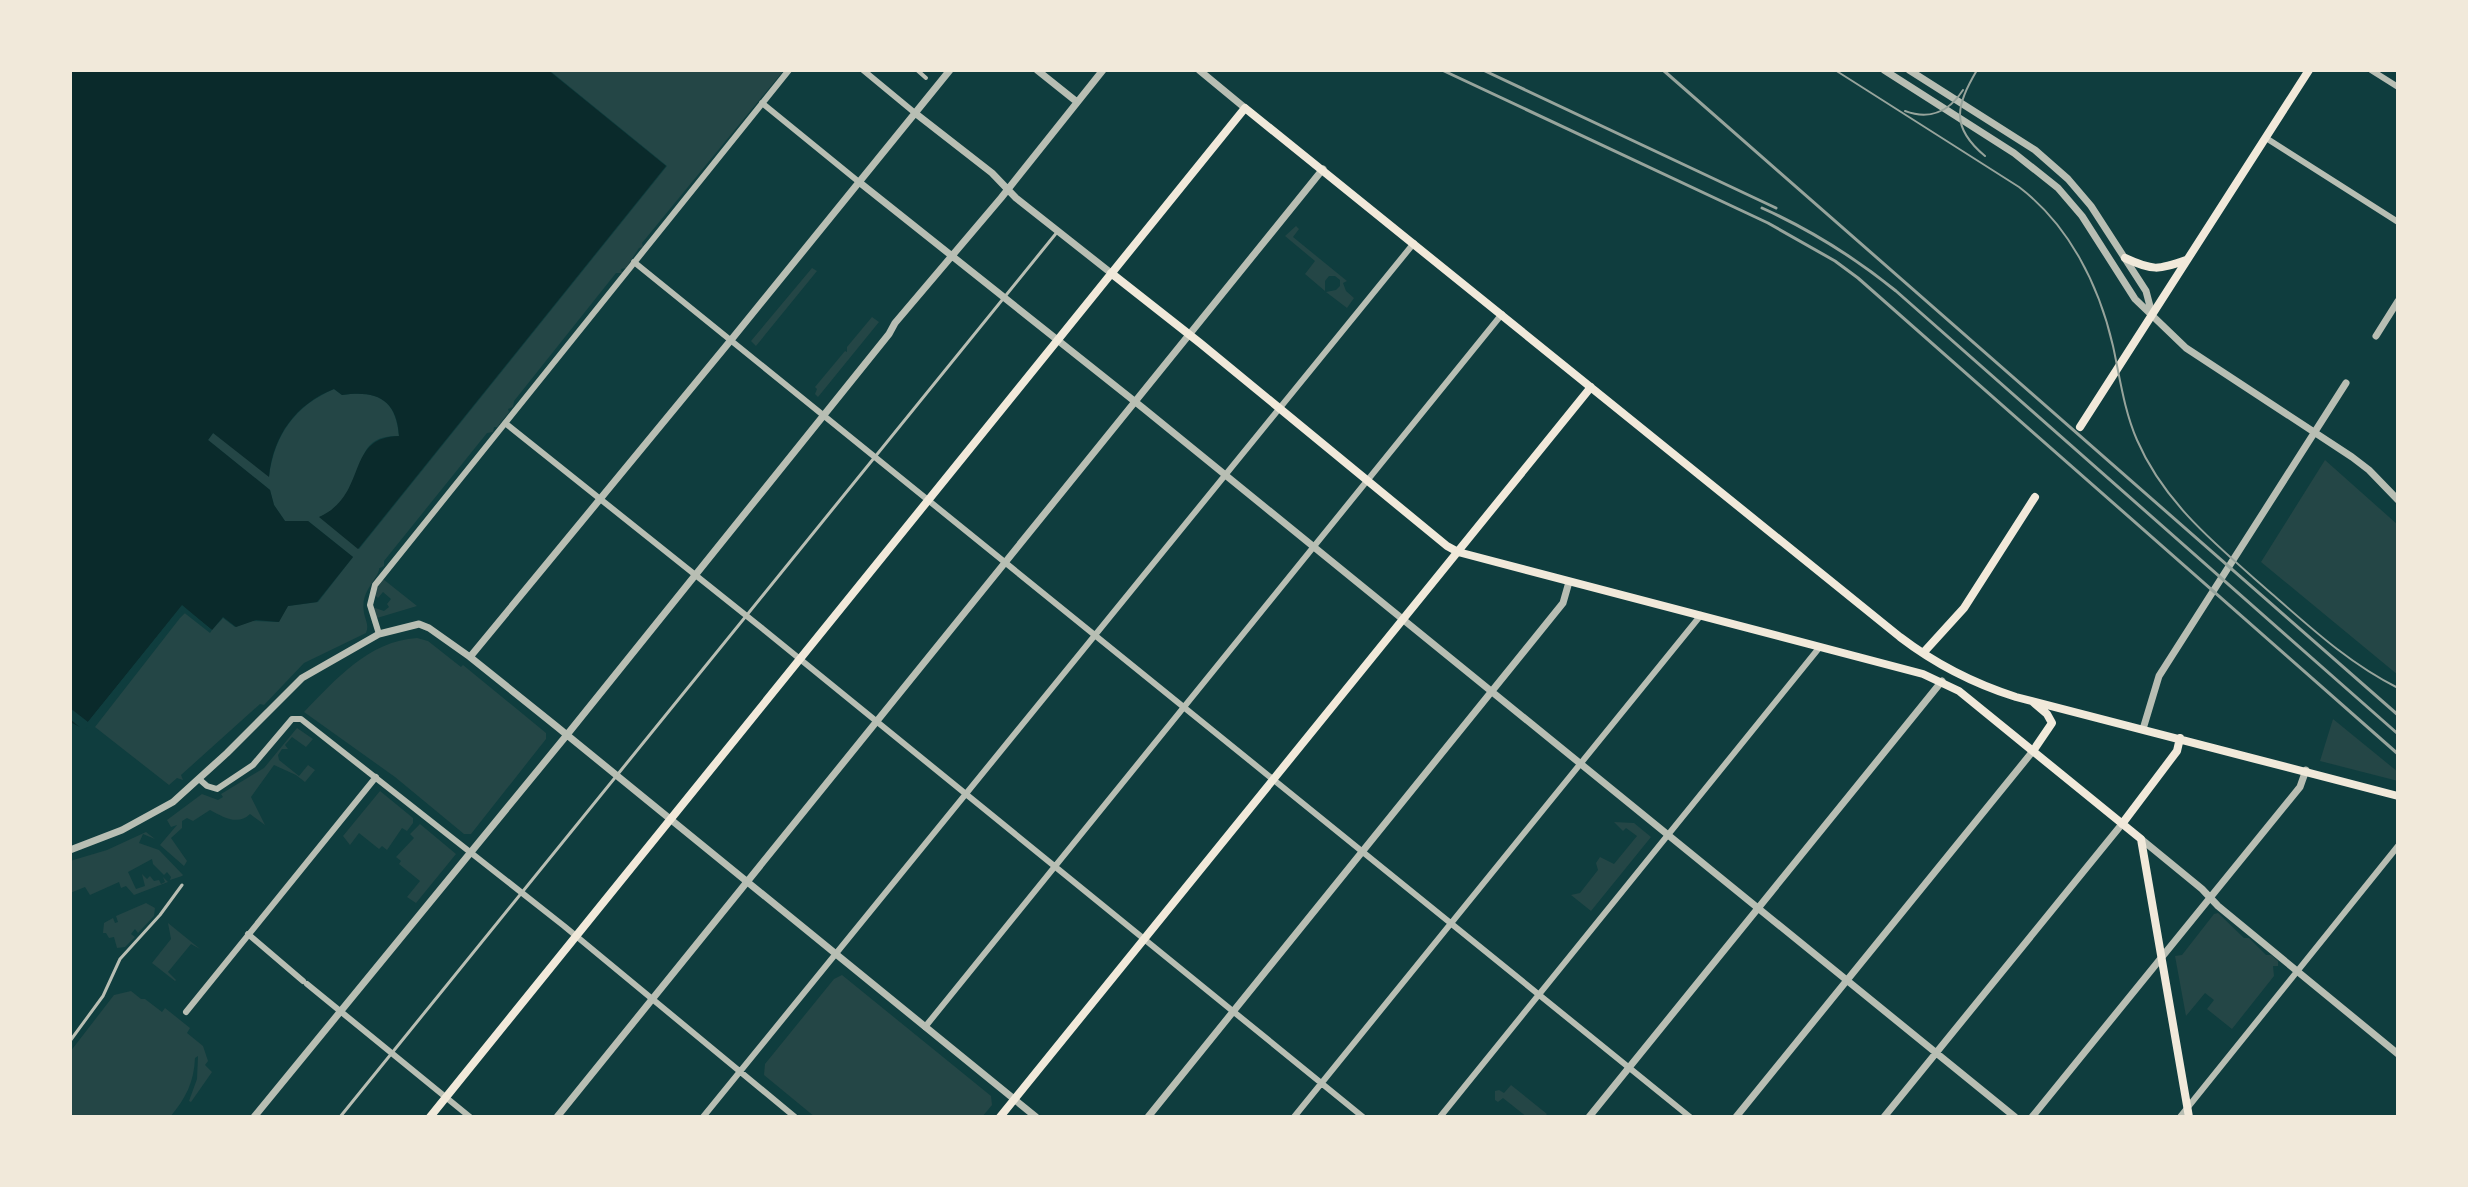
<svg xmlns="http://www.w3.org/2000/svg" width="2468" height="1187" viewBox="0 0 2468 1187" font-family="Spectral,serif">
  <rect width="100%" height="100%" fill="#0f3d3e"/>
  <path fill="#244646" d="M549 70H784L642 243 643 247 639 248 626 268 621 269 622 273H616L514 401 513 407 508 409 509 412 497 427H494L493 432 487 433 384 561V566C375 571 382 565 377 575 369 588 361 596 364 613 366 622 369 625 366 633L304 663 264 705 260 704 181 775 183 780 177 778 169 785 95 727 180 618 187 611 212 630 223 618 235 627 252 621 278 622 288 606 318 602 353 557 308 521H285L274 505 270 490 208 440 214 432 269 476C275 434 295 406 334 389L342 395C377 390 396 399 399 436 360 435 364 461 352 487 345 501 334 510 320 517L359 549 667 166Z
    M1296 226 1299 229 1293 237 1347 281 1343 283 1346 291 1354 298 1347 308 1326 292 1336 290 1340 286V280L1335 276H1329L1325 281V291L1305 274 1315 261 1285 236Z
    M812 268 817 271 756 346 751 341Z
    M872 317 879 322 818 397 815 394 817 389 815 387 845 351 847 352V347Z
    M2325 460 2398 525V675L2261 562Z
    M383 579 417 606 377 618 372 607 384 611 389 607 387 604 391 599 383 592 378 598 374 594Z
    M417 638 428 641 461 667 463 665 546 733V739L471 834H464L395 777 304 712C336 679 369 641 417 638Z
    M2333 719 2398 772V781L2320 761Z
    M297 728 313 739 306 747 292 737 285 745 288 749H282L278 755 279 760 299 776 308 765 315 770 305 782 296 775 274 765 251 797 265 825 250 814C238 826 223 817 210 810L193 821 187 818 182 821V828L171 838 187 861 184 866 160 845 177 825 171 827 167 820 202 794 218 800 223 797 221 794 264 768Z
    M380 791 413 818V823L407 831 402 828 387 850 382 846 379 849 359 833 350 845 343 836Z
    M1614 822 1634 823 1651 837 1591 911 1571 895 1580 893 1598 870 1596 863 1600 857 1614 864 1637 836 1626 828 1623 831Z
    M420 824 456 854 416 903 407 897 420 881 399 864 401 861 396 857 414 838 410 834Z
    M146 832 155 839 143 834 139 843 159 850 183 875 182 876 170 880 171 877 167 872 164 875 153 864 152 859 128 872 136 889 145 886 142 874 147 879 150 876 154 881 159 880 161 884 165 882 163 877 168 882 134 895 126 886 121 888 119 882 90 895 85 887 70 893V861L107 850Z
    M146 903 155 908 154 916 138 933 135 929 131 934 135 937 125 947 117 948 114 937 109 938 106 933H103L104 923 113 918 115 923 118 922 116 916Z
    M2218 913 2244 938H2249L2266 955H2271L2278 961V966H2273L2274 976 2232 1029 2207 1009 2214 1000 2205 993 2186 1016 2175 956 2182 955 2214 914Z
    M168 923 200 949 191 944 168 972 176 980 175 981 152 963 171 939Z
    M842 975 991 1096 992 1105 982 1117H815L764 1075 765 1064 834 979Z
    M131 991 141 999H145L162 1012 165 1008 190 1028 187 1033 203 1046 208 1061 205 1065 212 1072 191 1102 189 1101 197 1079 198 1056 195 1058C194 1082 186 1098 170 1117H70V1052L114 995Z
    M1511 1085 1547 1114 1544 1117H1527L1503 1098 1498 1102 1495 1100V1091L1499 1090 1504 1093Z"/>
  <path fill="#0a2a2b" d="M70 70H548L666 166 358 549 319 517C369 495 344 437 399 436 397 399 376 390 342 395L334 389C296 404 273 435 269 477L213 433 208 440 270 490 274 505 285 521H308L353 557 317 602 288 606 279 622 256 620 236 627 223 617 212 630 182 606 87 723 80 727 70 722Z"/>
  <path fill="#0f3d3e" d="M182 605 212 630 210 633 182 611 90 726 83 730 70 719V708L88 722Z"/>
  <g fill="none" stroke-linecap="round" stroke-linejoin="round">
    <path stroke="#b8beb3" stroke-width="3" d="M70 1041 103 996 120 959 160 915 182 885
      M340 1117 1058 231"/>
    <path stroke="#b8beb3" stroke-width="4" d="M917 70 926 78"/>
    <path stroke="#b8beb3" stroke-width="6" d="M863 70 915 113
      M2371 70 2398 87
      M762 103 859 182
      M2266 138 2398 222
      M634 262 1690 1117
      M505 423 763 629 1363 1117
      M379 634 370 605 375 585 789 70
      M199 779 207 786 217 789 253 765 292 719H301L564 926 795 1117
      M248 934 303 981
      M307 984 470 1117
      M186 1012 376 777
      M925 1027 1502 314
      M703 1117 1414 243
      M1294 1117 1701 615
      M1440 1117 1819 648
      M2180 1117 2398 846"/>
    <path stroke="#b8beb3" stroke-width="7" d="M1037 70 1077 102
      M1199 70 1245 108
      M1884 70 2014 153 2058 188 2082 216 2135 299 2186 348 2352 457 2369 470 2398 500
      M1909 70 2035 150 2068 179 2091 206 2146 291 2152 314
      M915 113 992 173 1016 198 1111 273
      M859 182 1143 408 2015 1117
      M2376 336 2398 301
      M470 657 731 340 950 70
      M2143 729 2159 676 2346 383
      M2141 839 2202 889 2218 906 2398 1054
      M70 850 122 830 173 802 227 753 302 678 379 634 419 624 429 628 470 657 556 726 1036 1117
      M254 1117 566 736 889 334 895 323 1001 198 1103 70
      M557 1117 1323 169
      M1148 1117 1563 603 1569 582
      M1589 1117 1942 681
      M1736 1117 2033 751
      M1884 1117 2122 824
      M2032 1117 2300 787 2306 770"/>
    <path stroke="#f1e9da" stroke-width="8" d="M2125 258C2153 271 2158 270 2186 260
      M1111 273 1200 343 1447 546 1458 552 1923 674 1959 691 2141 839 2189 1117
      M2080 427 2309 70
      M1924 652 1964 608 2035 497
      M2033 702 2047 714 2052 723 2033 751
      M2122 824 2177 751 2180 738
      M430 1117 1245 108 1900 637C1934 663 1975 684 2016 697L2398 796
      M1000 1117 1591 387"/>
    <path stroke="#97a49c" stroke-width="2" d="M1835 70 2019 187C2069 225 2099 285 2113 346 2120 378 2124 410 2137 440 2165 505 2220 548 2272 594 2312 629 2350 664 2398 688
      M1977 70C1956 106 1950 127 1985 156
      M1905 111C1929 120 1949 112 1963 90"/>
    <path stroke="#97a49c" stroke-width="3" d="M1442 70 1768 223 1835 261 1858 278 2398 754
      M1483 70 1776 208
      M1663 70 2398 715
      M1762 208C1811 230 1854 257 1896 291L2398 734"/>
  </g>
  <rect width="2468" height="1187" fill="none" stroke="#f1e9da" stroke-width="144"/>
</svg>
